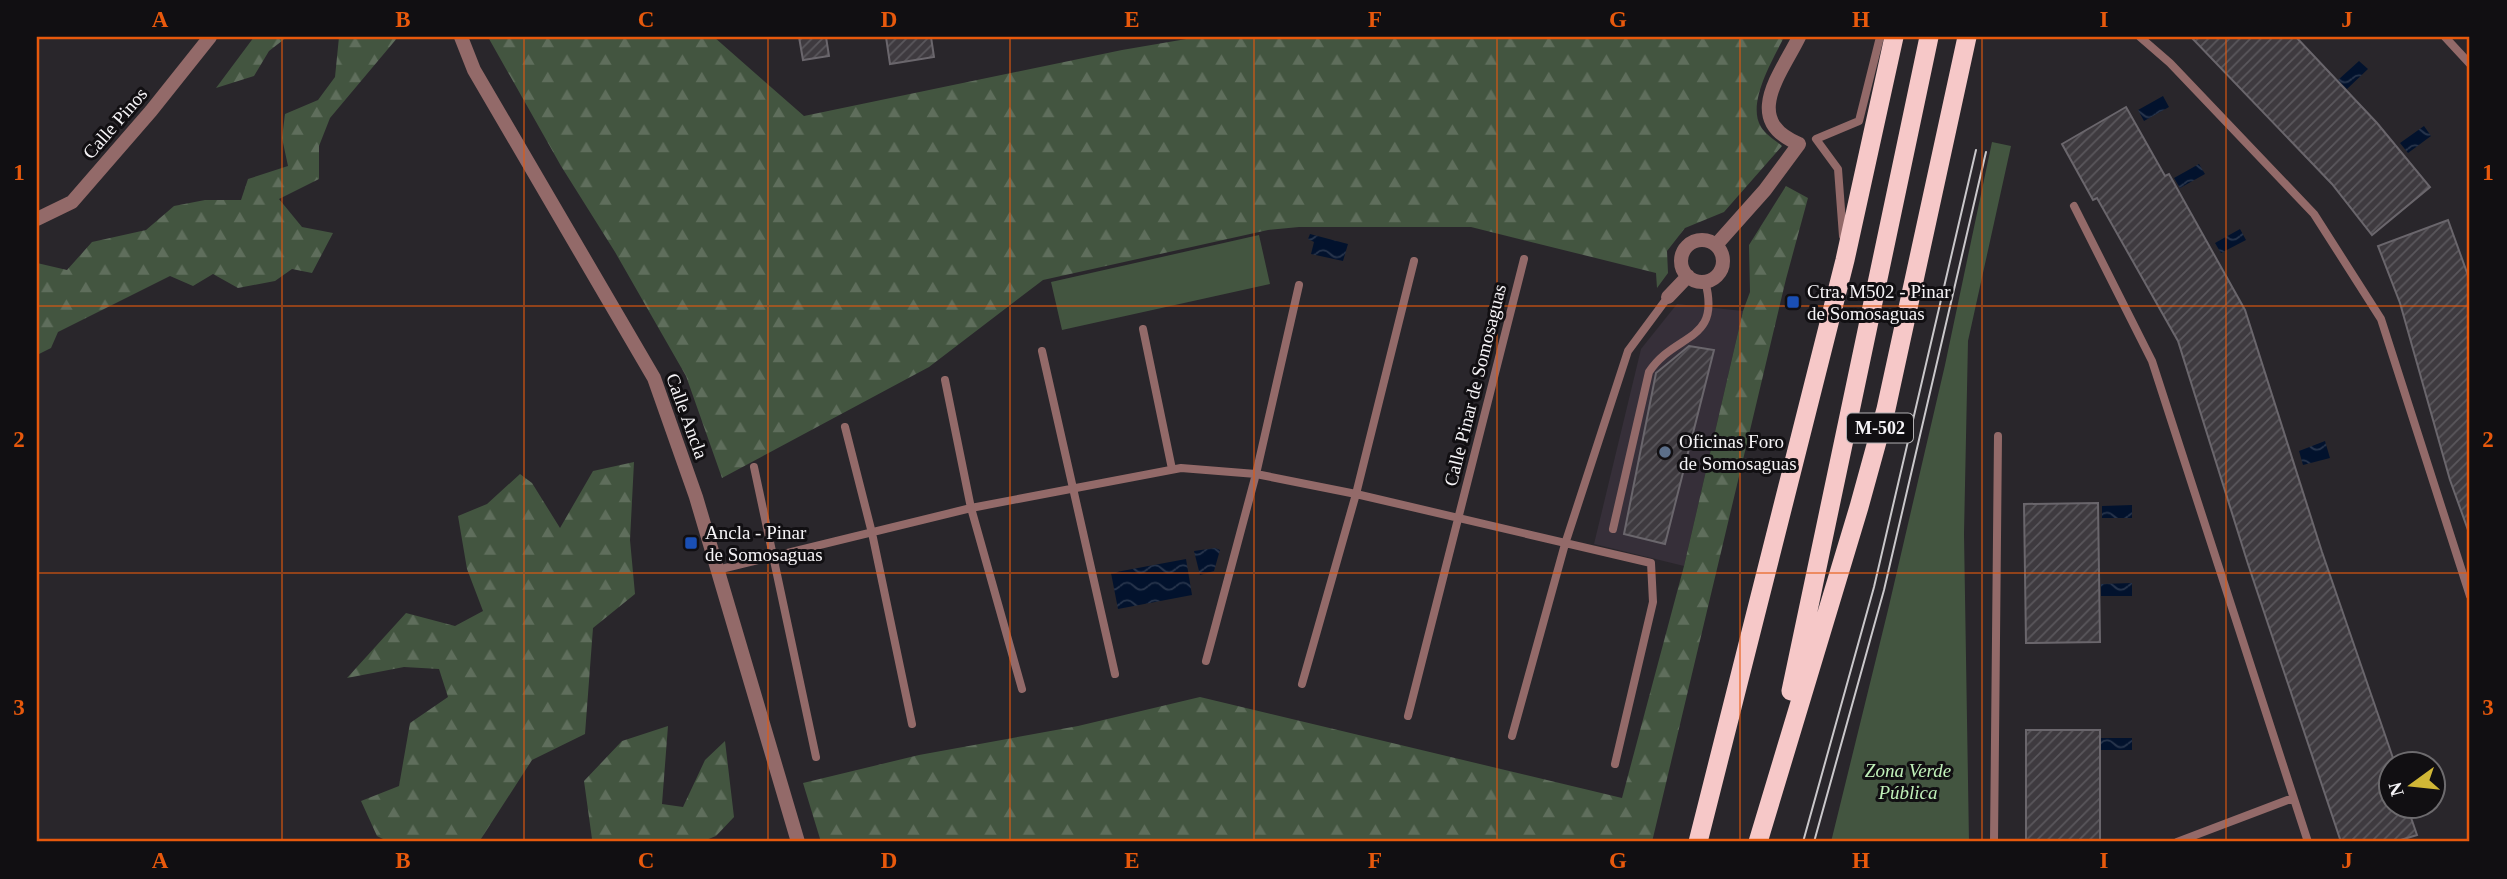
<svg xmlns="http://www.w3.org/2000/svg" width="2507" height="879" viewBox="0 0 2507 879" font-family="Georgia,serif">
  <defs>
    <pattern id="forest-firs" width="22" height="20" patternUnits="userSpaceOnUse" patternTransform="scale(1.75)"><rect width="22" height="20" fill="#435540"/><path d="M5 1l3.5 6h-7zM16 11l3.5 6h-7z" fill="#5f6e5c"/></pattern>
    <pattern id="water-waves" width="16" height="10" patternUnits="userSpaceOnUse" patternTransform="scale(1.75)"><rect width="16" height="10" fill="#02122d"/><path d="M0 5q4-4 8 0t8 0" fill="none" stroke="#28354c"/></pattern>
    <pattern id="building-hatch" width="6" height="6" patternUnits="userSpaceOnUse" patternTransform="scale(1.75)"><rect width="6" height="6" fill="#3e3a3f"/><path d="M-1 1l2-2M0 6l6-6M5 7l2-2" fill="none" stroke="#5a575c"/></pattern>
  </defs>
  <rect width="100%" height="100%" fill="#29262b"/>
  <path fill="#362f39" d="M1677 304 1743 311 1684 566 1594 544 1641 349Z"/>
  <path fill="url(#forest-firs)" d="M254 37H287L269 51 254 76 216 88Z
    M339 37H398L330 118 319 146V179L279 199 302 227 333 233 312 273 292 269 275 281 238 288 213 274 193 286 170 276 58 332 51 348 37 355V263L67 270 92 242 146 230 174 206 205 200H241L248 179 288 166 282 138 285 114 318 100 335 77Z
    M488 37H714L804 116 1122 50 1198 37H1784C1774 58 1746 103 1761 127 1765 134 1775 140 1782 146L1724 212 1685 228 1667 251 1668 273 1657 288 1656 273 1471 227H1299L1268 230 1043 280 929 367 722 478 686 376 615 252 561 166Z
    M1786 186 1808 198 1786 279 1652 842H821L803 783 919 755 1078 726 1200 697 1622 798 1684 566 1743 311 1750 292 1749 245Z
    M634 462 630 540 635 594 593 628 585 734 532 760 479 842H389L377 836 361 801 399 786 410 723 448 697 439 669 404 667 347 678 406 613 455 626 483 611 467 569 458 516 487 504 520 474 532 483 560 528 593 471Z
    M668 726 662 804 683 807 705 760 725 741 734 817 716 836 701 842H589L592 839 584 781 622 741Z"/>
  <path fill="#435540" d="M1992 142 2011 146 1968 341 1964 534 1969 842H1831L1888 610 1945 365Z
    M1259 235 1270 284 1062 330 1051 282Z"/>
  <path fill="url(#water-waves)" d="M2359 61 2368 69 2347 89 2338 80Z
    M2163 96 2169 107 2144 121 2138 110Z
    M2424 126 2431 136 2408 153 2400 143Z
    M2199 164 2205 174 2180 188 2174 178Z
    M2240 229 2246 240 2221 253 2215 243Z
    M1310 234 1348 244 1343 261 1311 254 1314 242 1308 239Z
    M2325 441 2330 458 2303 465 2299 451Z
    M2132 505V518H2102V506Z
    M1215 548 1220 550 1214 571 1200 575 1194 551Z
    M1186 559 1192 595 1118 609 1111 573Z
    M2132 583V596H2101V584Z
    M2101 738H2132V750H2101Z"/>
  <path fill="url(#building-hatch)" stroke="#6a666c" stroke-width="2" d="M799 37H826L829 56 803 60Z
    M886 37H931L934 57 890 64Z
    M2191 37H2296L2377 123 2430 187 2372 235 2332 184Z
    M2126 107 2165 176 2169 174 2245 310 2322 552 2394 761 2391 762V806H2407L2417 835 2394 842H2341L2248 564 2178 341 2097 198 2093 200 2062 144Z
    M2448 220 2470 281V530H2468L2450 480 2400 303 2378 246Z
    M1689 346 1714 350 1665 544 1624 534 1656 373Z
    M2098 503 2100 642 2026 643 2024 504Z
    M2026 730H2100V842H2026Z"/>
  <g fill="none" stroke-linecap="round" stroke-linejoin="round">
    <path stroke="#936a69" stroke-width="8" d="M2140 37 2170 63 2314 214 2381 319 2470 596
      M2445 37 2470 64
      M2074 206 2152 361 2308 842
      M1843 236 1838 169 1816 139 1859 121 1880 37
      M1143 329 1172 469
      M1042 351 1115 674
      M945 380 971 508 1022 689
      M845 427 872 533 912 724
      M754 467 816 757
      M1613 529 1649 372C1675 332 1722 343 1705 281
      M717 570 971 508 1181 468 1256 474 1356 494 1651 563 1653 602 1615 764
      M1206 661 1256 474 1299 285
      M1302 684 1356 494 1414 261
      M1408 716 1524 259
      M1512 736 1565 544 1628 351 1668 297
      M1994 842 1998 436
      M2177 842 2293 798"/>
    <path stroke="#936a69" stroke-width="14" d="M461 37 474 70 654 378 696 497 798 842
      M37 219 72 202 151 111 210 37
      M1681 261a21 21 0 1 1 42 0a21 21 0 1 1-42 0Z
      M1716 245 1765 190 1799 144C1741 120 1781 74 1799 37
      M1668 297 1688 276"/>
    <path stroke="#f6c8c8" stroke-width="19" d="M1791 691 1929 37
      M1698 842 1845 260 1894 37
      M1758 842 1859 507 1886 409 1967 37"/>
    <path stroke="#cac8cb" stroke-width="2" d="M1803 842 1874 587 1976 150
      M1814 842 1884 590 1986 152"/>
  </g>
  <path fill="none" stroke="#e8590c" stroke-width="2" stroke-opacity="0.55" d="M282 37V842M524 37V842M768 37V842M1010 37V842M1254 37V842M1497 37V842M1740 37V842M1982 37V842M2226 37V842M37 306H2470M37 573H2470"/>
  <g fill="#1a4fb4" stroke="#110f12" stroke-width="2.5">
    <rect x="1786" y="295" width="14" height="14" rx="3.5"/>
    <rect x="684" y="536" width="14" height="14" rx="3.5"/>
  </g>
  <circle fill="#5c6f8a" stroke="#110f12" stroke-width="2.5" cx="1665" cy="452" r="7"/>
  <g text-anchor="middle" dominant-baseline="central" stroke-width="6" stroke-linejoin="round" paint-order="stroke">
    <rect fill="#110f12" stroke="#b1afb2" stroke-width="2" x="1847" y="413.5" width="66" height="29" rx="5"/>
    <g font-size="18" font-weight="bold" fill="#f6f4f7">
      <text x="1880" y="428">M-502</text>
    </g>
    <g font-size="19" fill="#f6f4f7" stroke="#110f12">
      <text transform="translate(115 123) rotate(-49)">Calle Pinos</text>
      <text transform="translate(1475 385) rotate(-76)">Calle Pinar de Somosaguas</text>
      <text transform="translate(687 416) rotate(70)">Calle Ancla</text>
    </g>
    <g font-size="19" fill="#f6f4f7" stroke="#110f12" text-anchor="start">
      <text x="1807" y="291">Ctra. M502 - Pinar<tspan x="1807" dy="22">de Somosaguas</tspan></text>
      <text x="1679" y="441">Oficinas Foro<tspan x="1679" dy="22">de Somosaguas</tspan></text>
      <text x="705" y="532">Ancla - Pinar<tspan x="705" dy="22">de Somosaguas</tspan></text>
    </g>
    <g font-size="19" font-style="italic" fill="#c0f0b9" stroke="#110f12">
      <text x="1908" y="770">Zona Verde<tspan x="1908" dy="22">Pública</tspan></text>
    </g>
  </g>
  <rect width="2507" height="879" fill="none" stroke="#110f12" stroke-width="77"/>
  <g transform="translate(2412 785) rotate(255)"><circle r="33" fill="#110f12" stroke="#6d6b6e" stroke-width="2"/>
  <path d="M0-5L12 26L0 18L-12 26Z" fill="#d1b736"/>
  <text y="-10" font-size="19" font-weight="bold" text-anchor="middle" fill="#f6f4f7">N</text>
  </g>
  <rect x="38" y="38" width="2430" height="802" fill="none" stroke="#e8590c" stroke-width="2.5"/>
  <g font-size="23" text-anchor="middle" font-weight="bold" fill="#e8590c">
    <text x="160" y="27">A</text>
    <text x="403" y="27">B</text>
    <text x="646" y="27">C</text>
    <text x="889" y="27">D</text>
    <text x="1132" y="27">E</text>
    <text x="1375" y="27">F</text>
    <text x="1618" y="27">G</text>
    <text x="1861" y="27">H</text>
    <text x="2104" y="27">I</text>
    <text x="2347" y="27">J</text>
    <text x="19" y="180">1</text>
    <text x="2488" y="180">1</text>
    <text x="19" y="447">2</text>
    <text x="2488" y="447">2</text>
    <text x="19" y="715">3</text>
    <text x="2488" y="715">3</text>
    <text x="160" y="868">A</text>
    <text x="403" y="868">B</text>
    <text x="646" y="868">C</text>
    <text x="889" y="868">D</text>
    <text x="1132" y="868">E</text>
    <text x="1375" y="868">F</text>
    <text x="1618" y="868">G</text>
    <text x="1861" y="868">H</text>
    <text x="2104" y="868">I</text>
    <text x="2347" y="868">J</text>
  </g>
</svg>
